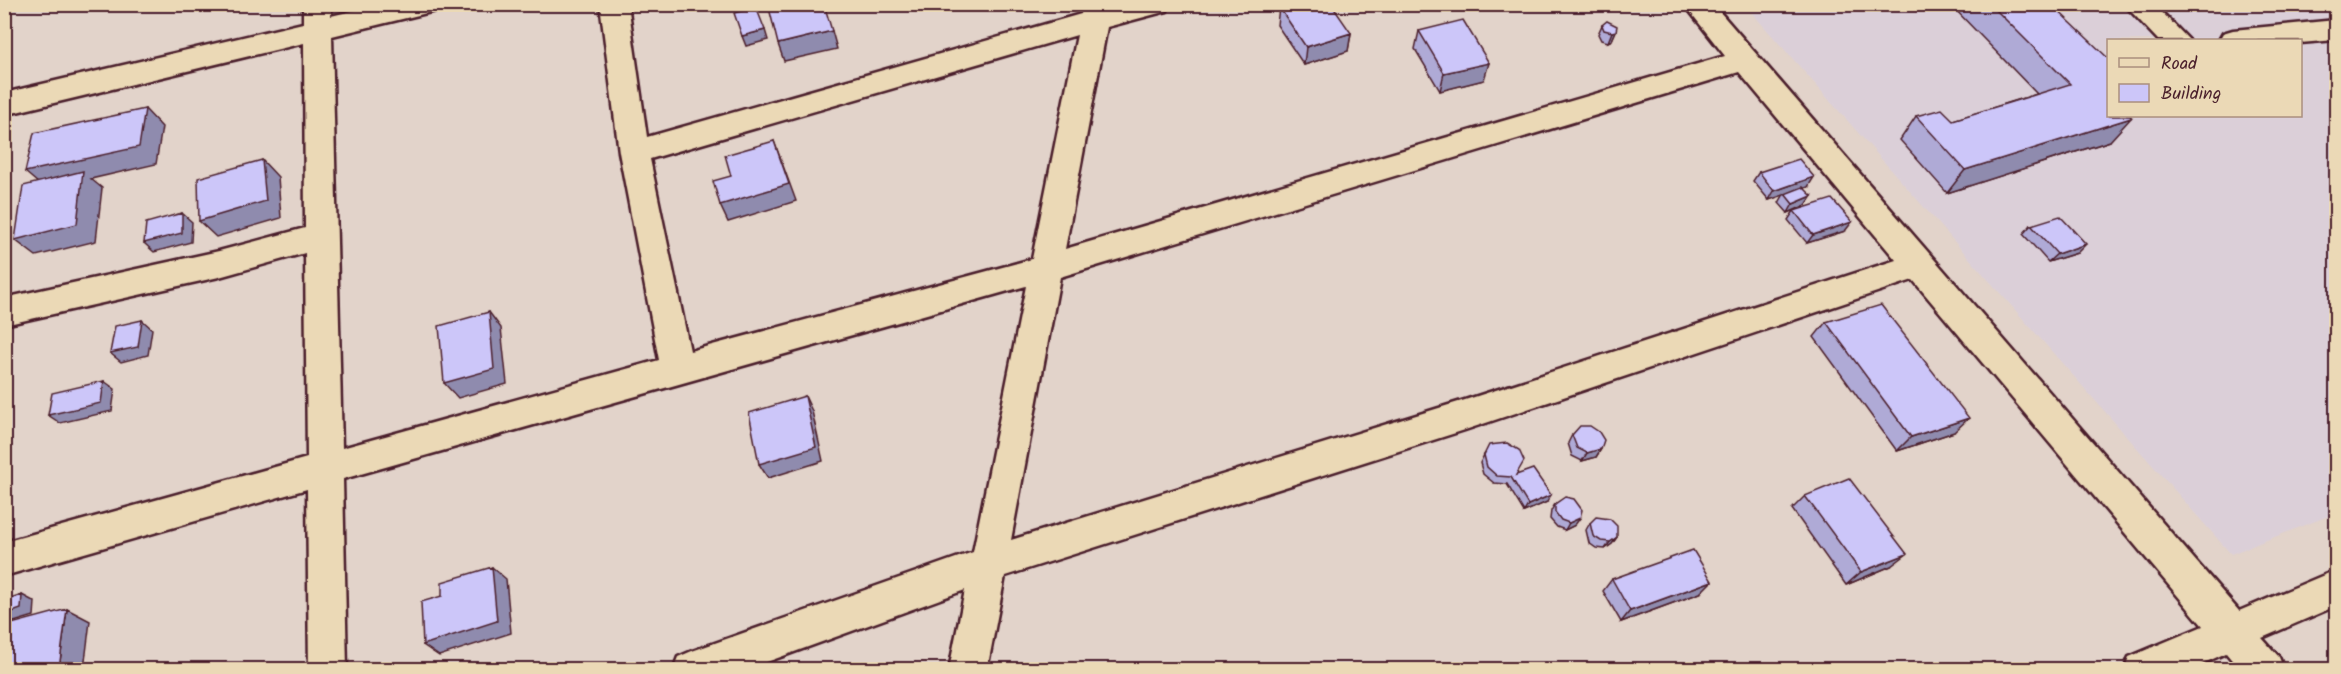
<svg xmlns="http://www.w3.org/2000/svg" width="2341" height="674" viewBox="0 0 2341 674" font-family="Kalam,sans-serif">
  <rect width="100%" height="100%" fill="#e2d3ca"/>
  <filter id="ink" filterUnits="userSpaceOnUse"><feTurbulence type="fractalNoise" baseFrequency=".0167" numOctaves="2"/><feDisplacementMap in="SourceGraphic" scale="12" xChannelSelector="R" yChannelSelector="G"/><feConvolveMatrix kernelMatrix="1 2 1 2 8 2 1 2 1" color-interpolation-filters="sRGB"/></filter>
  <g filter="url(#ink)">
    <path fill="#dbcfd8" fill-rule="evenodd" d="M1745 5H2336V513L2231 554ZM2108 40H2300V116H2108Z"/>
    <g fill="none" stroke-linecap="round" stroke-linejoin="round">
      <defs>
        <path id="minor" d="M303 4H331V16L382 4H438L435 11 332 36 342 448 659 360 619 152 600 4H628L647 137 1081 14 1083 4H1170L1167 11 1107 27 1065 249 1725 56 1684 4H1713L2239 611 2336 570V606L2262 638 2279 657 2284 670H2240L2226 653 2189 670H2124L2129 657 2203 626 1913 280 1465 430 1005 576 987 670H949L965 590 745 670H673L678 657 692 651 973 552 1026 286 343 479 347 670H309L307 489 4 576V542L307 458 305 253 219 277 4 325V298L219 251 305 228 304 43 4 115V93L303 23ZM1077 35 1032 259 690 351 650 159ZM1739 72 1896 260 1465 400 1011 540 1060 277Z
          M2124 4H2154L2189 40H2158Z
          M2336 20V40L2300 43V40H2219L2223 33 2233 30Z"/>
      </defs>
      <use href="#minor" stroke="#4a1f2b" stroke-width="5"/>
      <use href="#minor" fill="#ebd9b6" fill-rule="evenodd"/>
    </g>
    <path fill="#afaad6" stroke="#4a1f2b" stroke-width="1.5" d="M1950 4H2053L2051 5 2110 141 1947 193 1900 140 1916 116 1953 120 2037 94Z
      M1279 7 1351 33 1348 51 1304 65 1277 25Z
      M1602 25 1616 31 1612 40 1608 42 1601 40 1598 34Z
      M1419 31 1484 80 1440 91 1415 49Z
      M1759 172 1808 187 1804 188 1806 205 1788 213 1779 203 1784 194 1769 200 1753 181Z
      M1794 211 1845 231 1807 243 1788 220Z
      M2031 225 2077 253 2048 262 2023 234Z
      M1826 322 1954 432 1897 451 1814 337Z
      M1572 435 1601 449 1596 457 1582 461 1572 456 1568 443Z
      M1484 455 1547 502 1524 512 1507 484 1494 483 1483 474 1480 463Z
      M1805 496 1891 566 1846 585 1792 509Z
      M1555 504 1575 525 1565 530 1557 527 1550 519 1551 511Z
      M1590 523 1617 537 1612 544 1605 549 1596 548 1589 543 1586 530Z
      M1612 579 1700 593 1621 622 1603 591Z"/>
    <path fill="#8f8bae" stroke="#4a1f2b" stroke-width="1.5" d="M765 30 768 40 746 46 742 36Z
      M832 31 837 49 784 61 778 44Z
      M1616 31 1612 40 1608 42 1612 32Z
      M1351 33 1348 51 1304 65 1306 47Z
      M1489 63 1484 80 1440 91 1444 73Z
      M145 109 162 127 156 164 91 179 102 188 96 241 36 256 15 240 45 189 25 172Z
      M2131 118 2110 141 1947 193 1965 170Z
      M774 141 796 201 728 222 720 205Z
      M262 160 278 177 281 218 216 237 199 221Z
      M1814 177 1808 187 1769 200 1774 191Z
      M1812 196 1806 205 1788 213 1793 204Z
      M182 213 192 222 191 242 154 252 144 243Z
      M1852 222 1845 231 1807 243 1813 235Z
      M2086 244 2077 253 2048 262 2057 254Z
      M489 312 501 328 507 384 458 398 444 383Z
      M142 320 152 329 148 355 121 362 110 353Z
      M104 381 115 389 112 411 60 423 48 415Z
      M805 396 812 411 823 461 768 478 759 464Z
      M1969 418 1954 432 1897 451 1911 437Z
      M1601 449 1596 457 1582 461 1587 453Z
      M1551 495 1547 502 1524 512 1528 505Z
      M1580 518 1575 525 1565 530 1569 523Z
      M1617 537 1612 544 1605 549 1610 542Z
      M1907 554 1891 566 1846 585 1861 572Z
      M492 567 506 579 511 633 439 656 423 645Z
      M1712 581 1700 593 1621 622 1630 611Z
      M22 595 35 602 34 616 4 625V615Z
      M67 609 90 621 84 669H59Z"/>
    <path fill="#ccc6f9" stroke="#4a1f2b" stroke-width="1.5" d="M768 4H824L832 31 778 44Z
      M1286 4H1331L1351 33 1306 47 1279 7Z
      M1990 4H2051L2109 59V116H2131V118L1965 170 1916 116 1942 109 1953 120 2070 84Z
      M756 7 765 30 742 36 734 13Z
      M1463 20 1489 63 1444 73 1419 31Z
      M1607 21 1617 26 1616 31 1612 32 1604 30 1602 25Z
      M145 109 139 147 25 172 34 133Z
      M774 141 789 184 720 205 713 181 731 176 725 155Z
      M1799 159 1814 177 1774 191 1759 172Z
      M262 160 266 201 199 221 198 178Z
      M83 171 77 224 15 240 23 186Z
      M1803 187 1812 196 1793 204 1785 194Z
      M1832 199 1852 222 1813 235 1794 211Z
      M182 213V233L144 243 146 223Z
      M2060 216 2086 244 2057 254 2031 225Z
      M1881 305 1969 418 1911 437 1826 322Z
      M489 312 494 369 444 383 439 326Z
      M142 320 138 347 110 353 115 326Z
      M104 381 101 403 48 415 52 393Z
      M805 396 816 447 759 464 749 413Z
      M1580 426H1590L1599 432 1604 440 1601 449 1587 453 1577 448 1572 435Z
      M1507 443 1519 450 1524 461 1516 475 1533 469 1551 495 1528 505 1511 477 1497 476 1487 467 1484 455 1489 445Z
      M1849 478 1907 554 1861 572 1805 496Z
      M1565 497 1574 499 1582 510 1580 518 1569 523 1561 520 1555 512V504Z
      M1596 517 1610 519 1617 526V537L1610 542 1601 541 1593 536 1590 523Z
      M1693 550 1712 581 1630 611 1612 579Z
      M492 567 497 621 423 645 421 602 442 596V582Z
      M22 595 21 609 4 615V601Z
      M67 609 59 669H4V626Z"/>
  </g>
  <rect width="2341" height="674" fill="none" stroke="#ebd9b6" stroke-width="24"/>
  <rect x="12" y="12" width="2317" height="650" fill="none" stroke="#4a1f2b" stroke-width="2" filter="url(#ink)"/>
  <rect x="2107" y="39" width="195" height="78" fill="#ebd9b6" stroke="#ab8f7e" stroke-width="1.5"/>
  <rect x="2119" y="58" width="30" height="9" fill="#ebd9b6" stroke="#ab8f7e" stroke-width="1.5"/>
  <text x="2161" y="69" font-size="18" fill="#4a1f2b">Road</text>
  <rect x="2119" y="84" width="30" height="18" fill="#ccc6f9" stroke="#ab8f7e" stroke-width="1.5"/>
  <text x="2161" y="99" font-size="18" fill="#4a1f2b">Building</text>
</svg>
